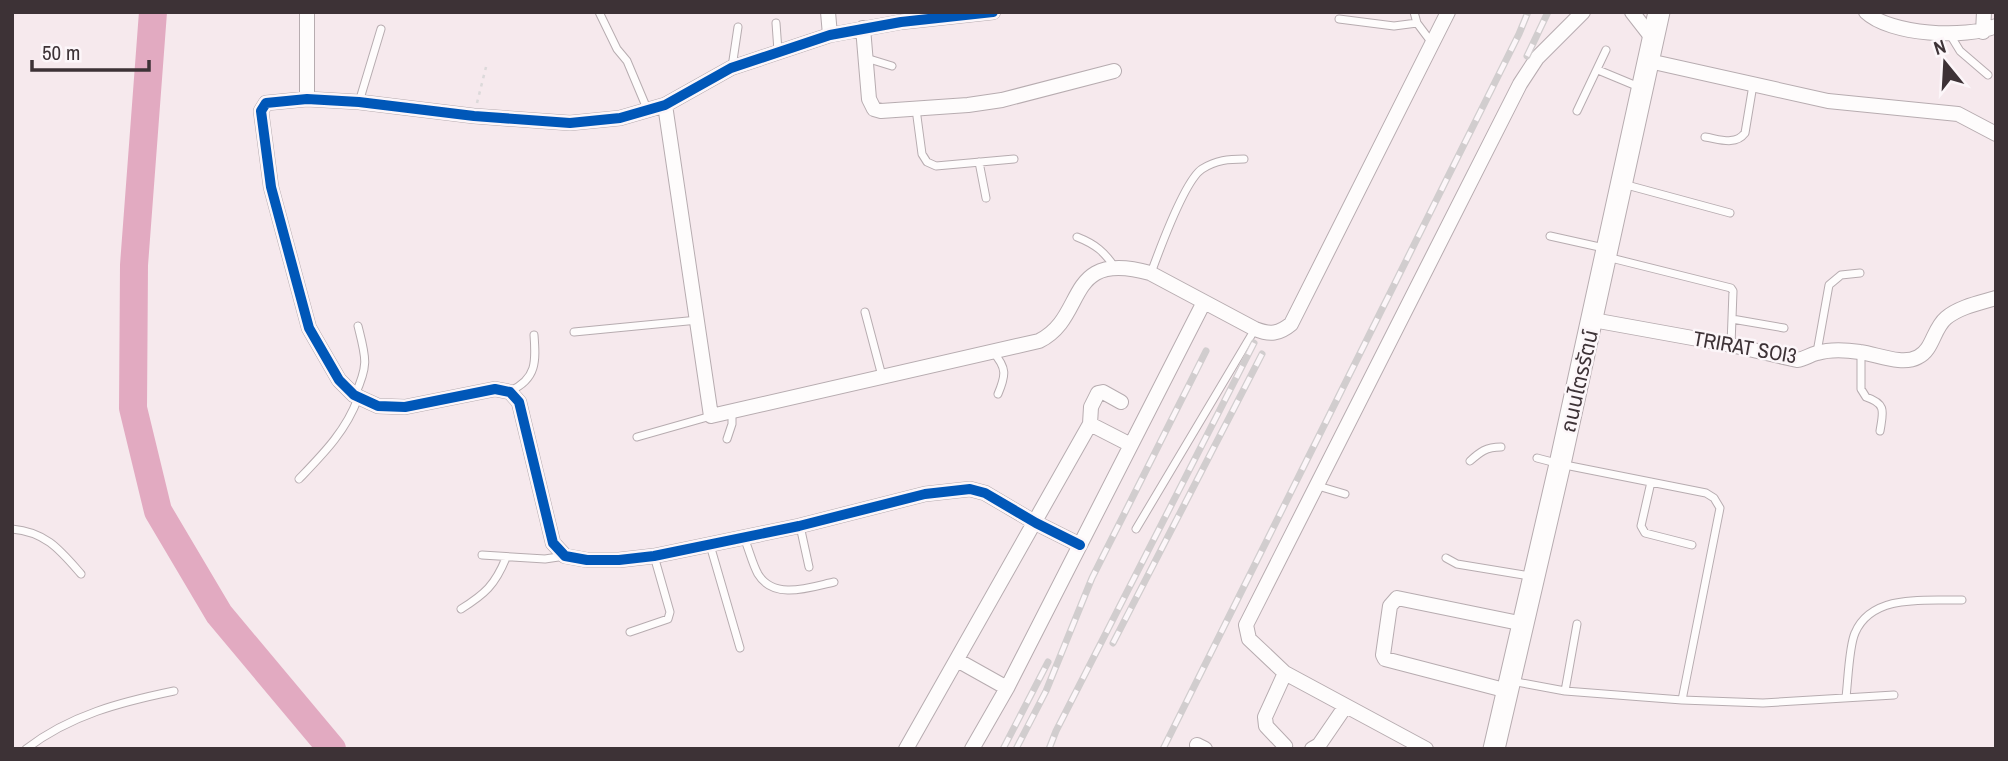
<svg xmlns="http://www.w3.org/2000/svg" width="2008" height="761" viewBox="0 0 2008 761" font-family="'Archivo Narrow','Noto Sans Thai',sans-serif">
  <rect width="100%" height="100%" fill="#f6e9ed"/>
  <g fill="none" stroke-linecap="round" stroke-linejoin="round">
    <path stroke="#e2aac1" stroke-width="28" d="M153 12 134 265 133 408 158 511 219 614 332 749"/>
    <defs>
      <path id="service" d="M599 12 617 49 627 61 648 111
        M1414 12 1417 23 1432 43
        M1339 19 1394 26 1417 23
        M776 23 778 51
        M1949 33 1960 51 1988 75
        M866 58 892 66
        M732 67 738 27
        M1598 70 1639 87
        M359 102 381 29
        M916 109 922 154 927 162 936 166 1014 159
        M1577 111 1606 50
        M1705 137C1719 139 1735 146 1745 133L1753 85
        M979 162 986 198
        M1623 184 1730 213
        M1550 236 1604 248
        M1077 237C1095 244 1105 252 1115 268
        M1607 257 1731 288 1733 291 1731 345
        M1151 273C1159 251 1185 180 1202 169 1216 160 1229 159 1244 159
        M865 312 882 376
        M1732 319 1784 328
        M574 332 698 320
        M993 352C1007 368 1006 375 998 394
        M1817 352 1829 285 1841 275 1860 273
        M1861 353V389L1866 397C1887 404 1883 412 1880 431
        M510 391C537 379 536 361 534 335
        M355 395C369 364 366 358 358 326
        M637 437 711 416
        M727 439 732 424V412
        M1470 461C1480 452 1486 447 1501 447
        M299 479C323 454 346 431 358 398
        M1651 482 1641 526 1645 533 1692 545
        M1318 486 1345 494
        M800 526 809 567
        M12 529C46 532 60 550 81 574
        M1136 529 1255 329
        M744 538C749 549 752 563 758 574 774 601 811 587 834 582
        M710 545 740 648
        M482 555 545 559 565 556
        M1446 558 1457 564 1530 576
        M461 609C485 594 495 585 506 558
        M630 632 668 619 670 612 654 556
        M1511 681 1565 691 1682 700 1720 508 1714 498 1706 493 1560 464 1537 458
        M1565 691 1577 624
        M1846 697C1848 681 1849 646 1855 633 1872 593 1927 601 1962 600
        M1682 700 1763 703 1894 695
        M26 749C70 715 121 702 174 691"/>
      <path id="minor" d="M307 12V99
        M828 12 830 35
        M993 12 901 22 830 35 731 68 665 105 620 118 570 123 474 116 359 102 307 99 266 103 261 111 271 187 309 328 339 380 354 395 378 406 405 407 495 389 510 392 519 402 553 543 565 556 587 560H619L654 556 799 526 925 494 970 489 985 493 1036 523 1080 545
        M1632 12 1653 39
        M1866 12C1890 35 1966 39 1996 26
        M863 28 869 99 874 109 881 111 968 105 1002 100 1114 71
        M1983 32 1984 12
        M1649 61 1828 101 1958 114 1996 134
        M665 105 711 416 1039 341C1088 317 1063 249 1150 273L1255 329C1270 335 1279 334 1291 324L1448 12
        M1593 320 1731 345 1797 360C1805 359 1809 355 1817 353 1830 349 1847 350 1860 352 1877 354 1902 366 1918 357 1933 350 1933 329 1946 318 1959 307 1979 303 1996 298
        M1090 424 1091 407 1098 393 1103 392 1121 402
        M957 660 1007 688
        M1285 673 1426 749
        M1508 691 1385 659 1383 655 1390 606 1397 598 1524 624
        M1197 745 1205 749
        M906 749 1090 424 1131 445
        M972 749 1007 688 1204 302
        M1283 749 1285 746 1266 726 1265 717 1285 673 1249 639 1246 625 1520 84 1537 58 1583 12
        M1312 749 1319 745 1345 707"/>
      <path id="secondary" d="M1494 749 1560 464 1659 12"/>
    </defs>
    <use href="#service" stroke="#b7acb0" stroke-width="9"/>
    <use href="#minor" stroke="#b7acb0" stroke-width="16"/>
    <use href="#secondary" stroke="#b7acb0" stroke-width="23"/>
    <path stroke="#dcd9da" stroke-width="2.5" stroke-dasharray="3.5 5" stroke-linecap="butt" d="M477 103 486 67"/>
    <use href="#service" stroke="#fefcfc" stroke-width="7"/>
    <use href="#minor" stroke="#fefcfc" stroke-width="14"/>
    <use href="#secondary" stroke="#fefcfc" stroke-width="21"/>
    <defs>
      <path id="rail" d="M1527 56 1548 12
        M1113 643 1262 354
        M1003 749 1048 662
        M1016 749 1046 691 1092 578 1206 351
        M1049 749 1056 731 1254 343
        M1163 749 1519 34 1528 12"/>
    </defs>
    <use href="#rail" stroke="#d1cdce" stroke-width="7"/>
    <use href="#rail" stroke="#fcf6f9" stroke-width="4.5" stroke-dasharray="13" stroke-linecap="butt"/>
    <defs>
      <path id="cycleway" d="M993 12 901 22 830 35 731 68 665 105 620 118 570 123 474 116 359 102 307 99 266 103 261 111 271 187 309 328 339 380 354 395 378 406 405 407 495 389 510 392 519 402 553 543 565 556 587 560H619L654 556 799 526 925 494 970 489 985 493 1036 523 1080 545"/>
    </defs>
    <use href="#cycleway" stroke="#fcf6f9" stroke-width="15"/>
    <use href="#cycleway" stroke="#0057b8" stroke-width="10"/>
  </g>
  <g text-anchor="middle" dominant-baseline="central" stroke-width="5" stroke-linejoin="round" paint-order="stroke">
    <g font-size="21" fill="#3d3236" stroke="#fcf6f9">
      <text transform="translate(1745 347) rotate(10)">TRIRAT SOI3</text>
      <text transform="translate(1579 381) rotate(-77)">ถนนไตรรัตน์</text>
    </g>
  </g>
  <rect width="2008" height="761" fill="none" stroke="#3d3236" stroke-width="28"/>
  <g transform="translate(1945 63) rotate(342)" stroke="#fcf6f9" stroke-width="5" paint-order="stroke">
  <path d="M0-5L12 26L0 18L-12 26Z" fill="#3d3236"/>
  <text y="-10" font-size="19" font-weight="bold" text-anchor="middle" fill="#3d3236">N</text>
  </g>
  <path d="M32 60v10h117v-10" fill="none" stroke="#3d3236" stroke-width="3.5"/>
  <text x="42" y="60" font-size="21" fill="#3d3236" stroke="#fcf6f9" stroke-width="5" paint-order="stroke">50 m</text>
</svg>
